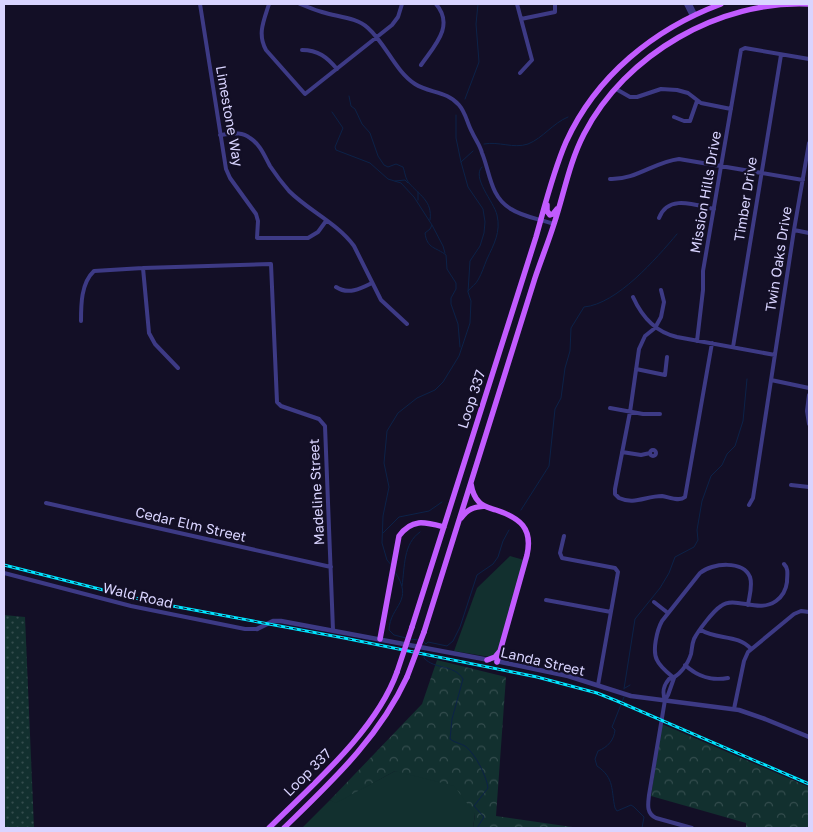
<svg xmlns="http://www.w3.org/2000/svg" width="813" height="832" viewBox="0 0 813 832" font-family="'Golos Text',sans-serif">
  <defs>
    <pattern id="grass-dots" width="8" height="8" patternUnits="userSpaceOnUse" patternTransform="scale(1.25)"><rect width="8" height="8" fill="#12302f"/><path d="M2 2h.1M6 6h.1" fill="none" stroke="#344d4e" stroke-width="1.8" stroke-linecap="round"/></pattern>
    <pattern id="forest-crowns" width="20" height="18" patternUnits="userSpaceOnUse" patternTransform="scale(1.25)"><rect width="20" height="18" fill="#12302f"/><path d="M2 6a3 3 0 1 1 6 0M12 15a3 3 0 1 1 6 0" fill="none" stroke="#344d4e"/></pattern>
  </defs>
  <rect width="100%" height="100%" fill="#130f26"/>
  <path fill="url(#grass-dots)" d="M4 615 25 617 34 828H4Z"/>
  <path fill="url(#forest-crowns)" d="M437 660 506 677 496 816 579 828H473L475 814 395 771 336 804 330 800 422 704Z
    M662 724 809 787V828H746V823L651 796Z"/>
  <path fill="#12302f" d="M510 556 524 560 497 653 490 657 454 651 477 588Z
    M395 771 454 786 475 814 473 828H302L330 800 336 803Z"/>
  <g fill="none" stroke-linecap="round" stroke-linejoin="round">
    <path stroke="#0c2248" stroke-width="1" d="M349 96 351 106 355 109 362 124 370 133 378 156 384 165 388 167 396 164 403 167C405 172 405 178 409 183 419 195 433 201 430 220
      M465 99 479 62 476 24 478 4
      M332 112 343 128 335 147 336 150 370 163 388 179 401 183 414 197 432 225 430 229 425 233C427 249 436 247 446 255L447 269 456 283V289L451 298V304L458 324 460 347
      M484 144C499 141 513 149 528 144 543 138 553 123 568 117
      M461 162 473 151
      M395 181 405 180 408 183
      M418 200V192
      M432 225 443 246 445 253
      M468 291C471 287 476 284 478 280 482 273 484 266 487 259 494 244 501 232 497 215 494 202 471 177 482 167
      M521 510 549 466 555 409 561 398 565 368 570 351 571 328 584 307C617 304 656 259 677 234
      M383 533 399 517 429 511 442 502
      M392 566 387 560 382 543 383 516 389 487 384 463 387 431 398 413 417 398 435 390 443 382 459 356 470 323 471 301 468 292 470 261 480 246 484 233 485 222 483 209 468 187 461 162 456 138V115
      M395 572C415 602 390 605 389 630L394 635 406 638
      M402 586C405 566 403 544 420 532
      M410 639 419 640
      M423 641 426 644 428 642 447 646 453 641 460 627 477 575 493 564 498 557 503 541 509 530
      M425 651 424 658C435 670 454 664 463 679L452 719 450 739C455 743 460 743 465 746 475 753 487 777 488 788L474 806 484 817 477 828
      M625 688 630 685
      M624 689 635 619 660 588 669 573 675 557 694 547 698 540 697 530 702 501 711 476 722 465 727 454 735 446 743 421 747 379
      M624 697 612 727 615 730C614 740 608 747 598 751L595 759 597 766C615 778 611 791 615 808L617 811 631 805 634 807 644 817 642 828"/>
    <path stroke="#3d3a85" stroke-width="4" d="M200 4 226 169 230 178 256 214 258 221 257 238H308L318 232 326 221
      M269 4C264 20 257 34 266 50L305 94 392 25 398 17 402 4
      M300 4C308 7 315 10 322 12 337 17 356 17 368 28 386 44 395 71 415 84 429 93 447 91 459 105 466 113 467 123 472 132 475 139 480 145 482 153 490 172 490 197 511 209 523 217 540 219 554 224
      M517 4 532 60 520 73
      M686 4 692 16
      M690 4 695 14
      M521 19 555 12V4
      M302 50C318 50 327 57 337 69
      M421 65C434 46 455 26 436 4
      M616 89 630 97H637L661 89 677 90 688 93 701 103 731 109
      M674 117 684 121H690L697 101
      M220 135C231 134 241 131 250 138 260 144 265 157 270 166 276 175 282 183 289 191 309 211 337 223 354 246L381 300 407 324
      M610 179C636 180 654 162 679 159L803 180
      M659 218C668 194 695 205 714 209
      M794 230 809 233
      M143 268 149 333 155 344 178 368
      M336 287C348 295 360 289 372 283
      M661 290 664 302 661 317 655 328 645 336 639 349 630 412 615 489V494L619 498C634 505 646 496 662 496 669 497 679 502 685 497L712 343
      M633 297C642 317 655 332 677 337L775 355
      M81 321C81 305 81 283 94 271L143 268 271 264 277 402 281 406 319 419 325 426 333 630
      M697 341 703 290V271L741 50 745 48 809 59
      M733 347 781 55
      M636 369 665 375 667 357
      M771 380 809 388
      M809 395 807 411 809 424
      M610 408 643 414H660
      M650 453a3 3 0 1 1 6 0a3 3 0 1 1-6 0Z
      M622 452 641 455 650 453
      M791 485 809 487
      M46 503 331 567
      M749 505 753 498 794 230 809 143
      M564 536 560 553 562 558 615 568 618 572 598 685
      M4 573 131 606 245 629H257
      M546 600 611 612
      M654 602 668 613
      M701 630C717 640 738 634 751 649
      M685 665C698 677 711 681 728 678
      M674 678C668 673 660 667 657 660 652 651 657 630 662 621L700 573C712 563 743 560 750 577 753 586 749 597 748 605
      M665 700 668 695 674 678
      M734 709 744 661 748 652 794 614 801 611 809 612
      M692 828 656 818C646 813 648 804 649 795L665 700C662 692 663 686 669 679 679 677 688 664 691 654 692 649 692 644 694 639 698 631 713 611 721 606 735 595 758 614 776 601 783 596 786 590 787 582 787 575 789 569 784 564"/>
    <path stroke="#3d3a85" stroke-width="4.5" d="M257 629 273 621H281L489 660
      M496 661 568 676 631 696 739 710 765 719 809 737"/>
    <path stroke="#c25bff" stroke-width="5.5" d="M547 205V211L550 215 553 214 557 209
      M471 484C472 490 474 497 479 502 483 507 490 508 496 510 520 518 533 528 527 555L497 662
      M461 518C468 509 473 507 485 506
      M412 627 536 237C545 205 553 172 566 142 596 76 654 29 721 4
      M424 632 535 278C541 260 548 243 554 224 564 194 569 163 584 134 625 54 720 0 809 4
      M380 639 399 536C412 518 425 522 444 527
      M487 660 495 657 500 651
      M269 828C312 785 376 731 397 672
      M284 828C331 782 379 738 407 677"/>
    <defs>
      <path id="rail" d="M4 565 151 602 344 638 537 677 597 693 617 701 809 784"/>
    </defs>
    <use href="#rail" stroke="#00e5ff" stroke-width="3"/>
    <use href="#rail" stroke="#130f26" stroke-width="1" stroke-dasharray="4" stroke-linecap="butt"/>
    <path stroke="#c25bff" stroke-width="5.5" d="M397 672 412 627
      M407 677 424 632"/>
  </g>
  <g text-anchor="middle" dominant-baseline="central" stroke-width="4.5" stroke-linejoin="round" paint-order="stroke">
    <g font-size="14" fill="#d9d4ff" stroke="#130f26">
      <text transform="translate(230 116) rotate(80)">Limestone Way</text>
      <text transform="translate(705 192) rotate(-80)">Mission Hills Drive</text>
      <text transform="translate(745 199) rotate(-81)">Timber Drive</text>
      <text transform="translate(778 259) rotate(-81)">Twin Oaks Drive</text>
      <text transform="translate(471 399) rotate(-72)">Loop 337</text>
      <text transform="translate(316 492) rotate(-93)">Madeline Street</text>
      <text transform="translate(191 524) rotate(13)">Cedar Elm Street</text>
      <text transform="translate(138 595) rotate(13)">Wald Road</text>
      <text transform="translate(543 661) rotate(13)">Landa Street</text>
      <text transform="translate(307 772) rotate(-45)">Loop 337</text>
    </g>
  </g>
  <rect width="813" height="832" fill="none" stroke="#d9d4ff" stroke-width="10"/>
</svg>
